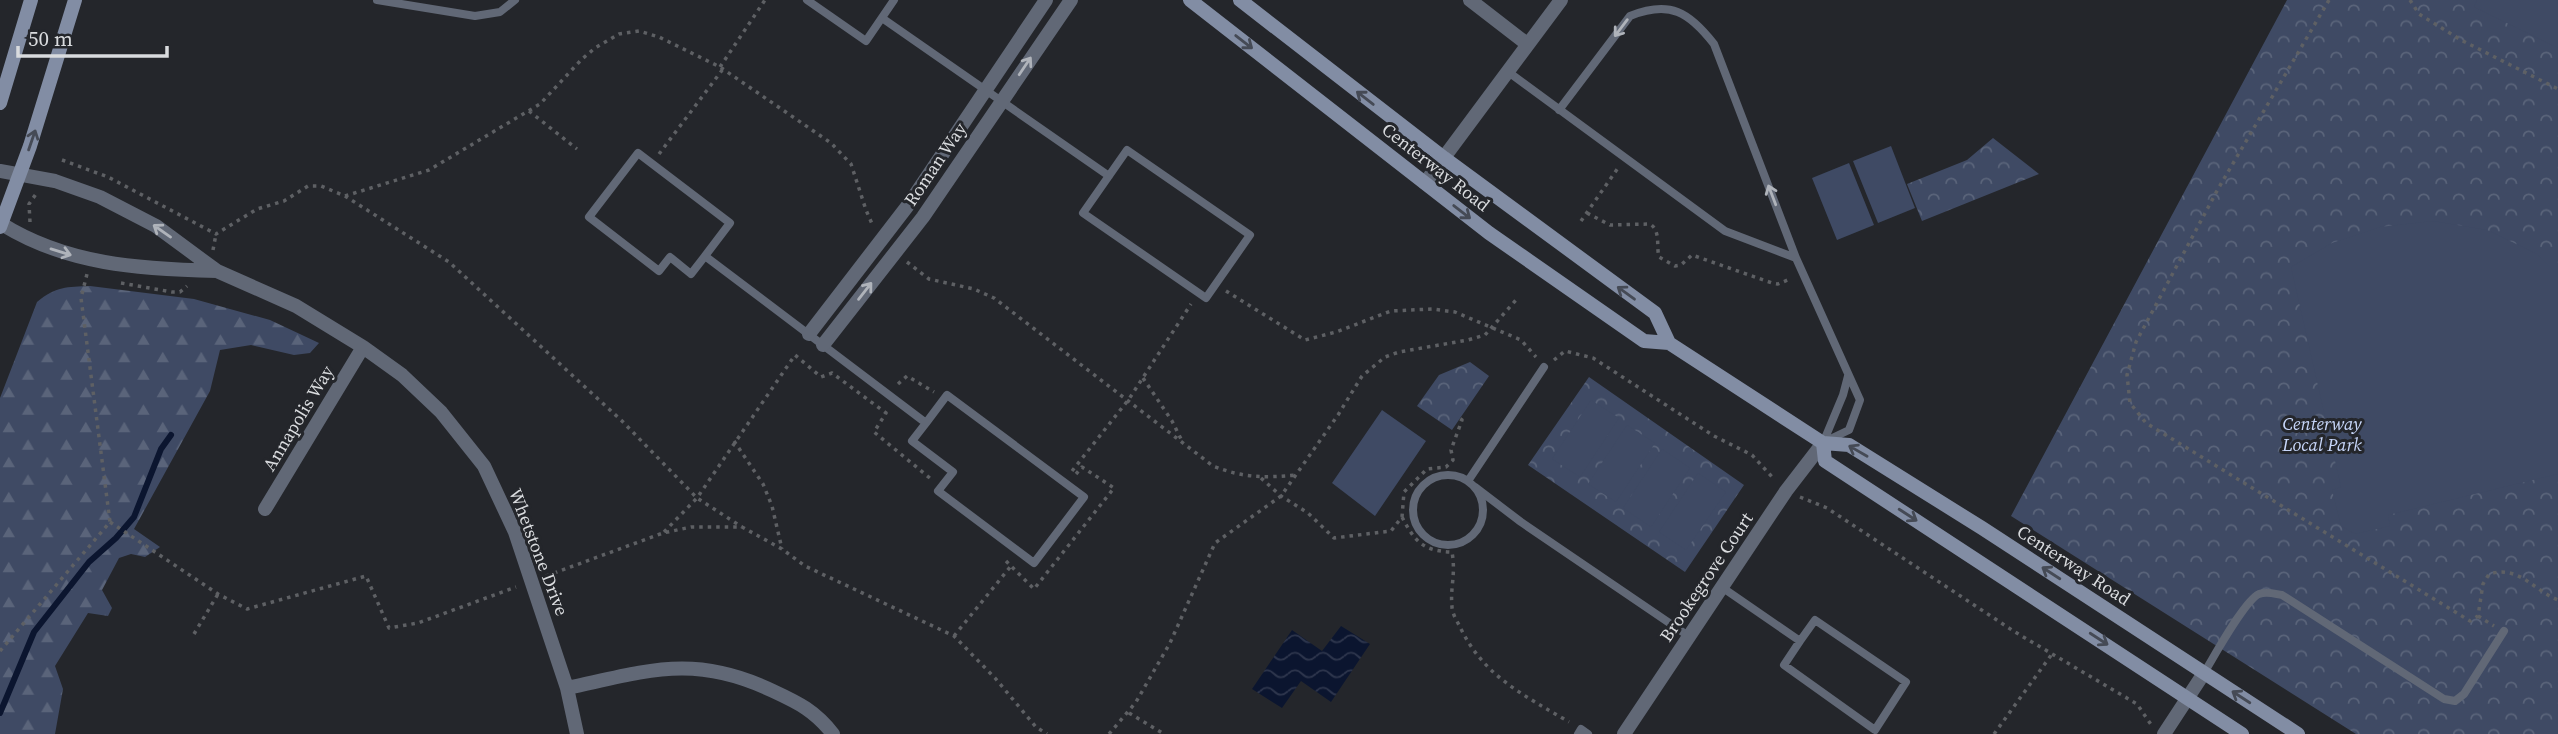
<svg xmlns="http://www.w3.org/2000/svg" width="2558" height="734" viewBox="0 0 2558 734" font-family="'Source Serif 4',serif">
  <defs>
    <pattern id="forest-firs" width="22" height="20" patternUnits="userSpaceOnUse" patternTransform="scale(1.75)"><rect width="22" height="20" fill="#3f4a64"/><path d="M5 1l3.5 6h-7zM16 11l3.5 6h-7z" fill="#5a647a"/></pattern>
    <pattern id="park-crowns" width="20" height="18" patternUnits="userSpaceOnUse" patternTransform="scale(1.75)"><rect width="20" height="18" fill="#3f4a64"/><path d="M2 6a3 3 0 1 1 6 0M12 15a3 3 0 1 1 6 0" fill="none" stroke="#5a647a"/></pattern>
    <pattern id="water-waves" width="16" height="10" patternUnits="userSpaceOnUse" patternTransform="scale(1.75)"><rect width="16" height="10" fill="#0b152f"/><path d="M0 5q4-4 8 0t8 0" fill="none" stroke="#2e364d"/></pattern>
  </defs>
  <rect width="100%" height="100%" fill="#24262b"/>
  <path fill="url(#forest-firs)" d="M90 286 194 299 270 320 319 343 310 353 294 355 251 345 220 350 210 391 134 529 160 547 145 557 131 554 119 558 102 590 112 608 108 616 88 613 55 666 63 689 55 734H0V398L37 302C56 286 67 287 90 286Z"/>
  <path fill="url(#park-crowns)" d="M2287 0H2558V734H2356L2011 516Z
    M1993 138 2039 174 1922 221 1907 184 1967 160Z
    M1470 362 1489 376 1452 430 1417 406 1439 375Z
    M1589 377 1744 485 1685 572 1528 465Z"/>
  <path fill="#3f4a64" d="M2477 0H2558V48L2474 7Z
    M1891 146 1915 208 1878 223 1853 161Z
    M1849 163 1874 225 1837 240 1812 178Z
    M2433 221 2487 230 2537 254 2558 275V474L2388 515 2390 526 2355 534 2341 526 2332 490 2341 487 2291 267 2332 243 2380 227Z
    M1591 400 1619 418 1580 477 1552 459Z
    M1382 410 1426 441 1375 516 1332 483Z
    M1627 425 1655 443 1616 502 1588 484Z
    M1662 449 1690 468 1651 527 1623 508Z
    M1698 473 1726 492 1686 550 1659 532Z"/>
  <path fill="url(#water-waves)" d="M1341 626 1370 644 1331 702 1301 681 1282 708 1252 689 1292 630 1322 651Z"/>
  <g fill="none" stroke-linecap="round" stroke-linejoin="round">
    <path stroke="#0b152f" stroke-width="6" d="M0 713 34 632 89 562 116 538 134 517 161 449 171 435"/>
    <path stroke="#5e6064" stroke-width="3.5" stroke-dasharray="3.5 5" stroke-linecap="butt" d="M2329 0 2218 189 2136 342 2127 375 2130 403 2146 423 2470 621 2478 616 2483 584 2489 574C2519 565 2533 590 2558 600
      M2410 0 2419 14 2461 40 2558 89
      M720 67 765 0
      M529 111 577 149
      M659 154 723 69
      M62 160 108 177 216 234 257 209 284 201 308 186H321L345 196 449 262 622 421 697 498 742 527
      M345 196 429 170 540 104 582 59 595 48 619 34 639 31 659 37 720 67 831 143 851 164 866 210 873 226
      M1587 213 1610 225 1650 224C1661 231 1656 246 1659 257L1675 266 1681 265 1692 255 1772 283 1778 284 1790 279
      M1581 221 1618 168
      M30 222 29 204 36 194
      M213 250 216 234
      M907 262 929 279 974 289 994 298 1213 466C1244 478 1263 478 1296 475
      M121 283 172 292H180L187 286
      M1226 291 1305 340 1336 332 1391 311 1432 309 1455 312 1521 340 1536 357
      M1554 360 1565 351 1593 358 1714 436 1752 455 1774 479
      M1143 378 1172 421 1183 443
      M898 384 907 376 934 392
      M734 441 763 484 772 506 782 549
      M1072 471 1129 399 1191 304
      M1261 478 1281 496 1308 513 1334 538 1391 531 1402 517 1404 492 1427 469 1446 467 1453 460 1451 450 1462 420 1459 418
      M1800 497 1827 508 2015 632 2137 704 2152 726
      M1402 517C1415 542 1423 551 1452 552 1456 575 1450 587 1452 607 1452 613 1457 621 1460 627 1484 677 1524 695 1569 722
      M110 522 218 594 247 609 366 576 389 628 418 623 516 587
      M664 532 697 498 795 355 821 377 832 373 886 413 874 432 931 479
      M1006 561 1034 589 1114 488 1082 467 1076 474
      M546 576 663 533 691 527H742L782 549 805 566 954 636 995 678 1036 727 1047 734
      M2478 616 2494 626
      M194 634 218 594
      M954 636 1011 566
      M0 651 110 522 81 298 87 274
      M1129 713 1164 734
      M1109 734 1136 702 1170 643 1215 543 1281 496 1338 415 1362 376 1385 357 1399 352 1468 340 1485 335 1516 300
      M1994 734 2052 654"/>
    <path stroke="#616876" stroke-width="8" d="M377 0 475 16 500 12 515 0
      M807 0 866 41 894 0
      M882 18 1109 176
      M1507 71 1725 231 1796 258 1860 400 1849 430 1826 441
      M1559 110 1630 16C1670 0 1689 12 1714 44L1796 258
      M1127 150 1250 235 1206 298 1083 213Z
      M705 256 691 274 670 257 659 271 589 217 638 153 730 223 705 256 926 423 947 395 1084 497 1034 563 938 491 953 472 912 441 926 423
      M1823 443 1843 395 1848 376
      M1413 510a35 35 0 1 1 70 0a35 35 0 1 1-70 0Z
      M1468 481 1544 367
      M1475 487 1521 522 1690 637
      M1723 588 1800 641 1815 620 1906 682 1875 730 1784 665 1800 641
      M2204 673C2214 657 2244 601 2259 594 2267 591 2275 594 2282 595L2444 699 2455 701 2464 694 2504 631
      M1578 734 1581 729 1588 734"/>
    <path stroke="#616876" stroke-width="14" d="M1470 0 1527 44
      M0 171 55 181 100 197 156 226 217 271 296 306 363 347 402 375 441 412 484 466 515 532 567 688 577 734
      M1425 183 1561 0
      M0 223C66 265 140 269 217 271
      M809 334 909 204 1046 0
      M823 345 923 217 1071 0
      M265 509 363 347
      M567 688C647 671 694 653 773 691 799 703 815 711 833 734
      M1624 734 1786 491 1823 443
      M2164 734 2204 673"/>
    <path stroke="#828da4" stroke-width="14" d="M1190 0 1489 233 1644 341 1669 343 1823 443 1849 445 1982 528 2298 734
      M1240 0 1444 158 1655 313 1669 343
      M0 103 31 0
      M0 227 30 146 75 0
      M1823 443 1825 461 2242 734"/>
  </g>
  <defs><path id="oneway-shaft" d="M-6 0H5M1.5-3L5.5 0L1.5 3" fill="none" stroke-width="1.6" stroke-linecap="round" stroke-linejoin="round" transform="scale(1.75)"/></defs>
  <g stroke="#afb3ba">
    <use href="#oneway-shaft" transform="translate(1621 28) rotate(127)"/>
    <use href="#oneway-shaft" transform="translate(1025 66) rotate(-56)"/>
    <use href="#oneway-shaft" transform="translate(1772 195) rotate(-111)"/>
    <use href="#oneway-shaft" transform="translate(162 231) rotate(-145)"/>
    <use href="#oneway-shaft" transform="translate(61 252) rotate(17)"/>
    <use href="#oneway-shaft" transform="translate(865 291) rotate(-52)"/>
  </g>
  <g stroke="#454a55">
    <use href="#oneway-shaft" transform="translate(1244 42) rotate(38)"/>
    <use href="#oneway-shaft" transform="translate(1365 98) rotate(-142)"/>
    <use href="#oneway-shaft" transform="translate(32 140) rotate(-71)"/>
    <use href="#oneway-shaft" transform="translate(1462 212) rotate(38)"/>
    <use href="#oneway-shaft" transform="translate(1626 293) rotate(-144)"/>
    <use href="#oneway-shaft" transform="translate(1858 451) rotate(-150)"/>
    <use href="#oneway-shaft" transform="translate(1908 515) rotate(33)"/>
    <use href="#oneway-shaft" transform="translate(2051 573) rotate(-147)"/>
    <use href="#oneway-shaft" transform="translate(2099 639) rotate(33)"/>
    <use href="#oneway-shaft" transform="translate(2241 697) rotate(-147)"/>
  </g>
  <g text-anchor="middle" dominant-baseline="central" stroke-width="6" stroke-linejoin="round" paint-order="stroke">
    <g font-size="18" fill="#d9dbde" stroke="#24262b">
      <text transform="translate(935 164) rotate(-56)">Roman Way</text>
      <text transform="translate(1436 167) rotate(38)">Centerway Road</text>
      <text transform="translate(298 418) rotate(-59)">Annapolis Way</text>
      <text transform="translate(539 552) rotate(69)">Whetstone Drive</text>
      <text transform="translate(2074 565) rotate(33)">Centerway Road</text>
      <text transform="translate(1706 577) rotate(-56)">Brookegrove Court</text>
    </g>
    <g font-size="18" font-style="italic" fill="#c7d6f9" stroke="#24262b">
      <text x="2322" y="423">Centerway<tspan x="2322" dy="21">Local Park</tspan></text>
    </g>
  </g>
  <path d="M18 46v10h149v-10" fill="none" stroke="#d9dbde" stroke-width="3.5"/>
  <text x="28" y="46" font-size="21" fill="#d9dbde" stroke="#24262b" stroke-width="5" paint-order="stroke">50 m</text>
</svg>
